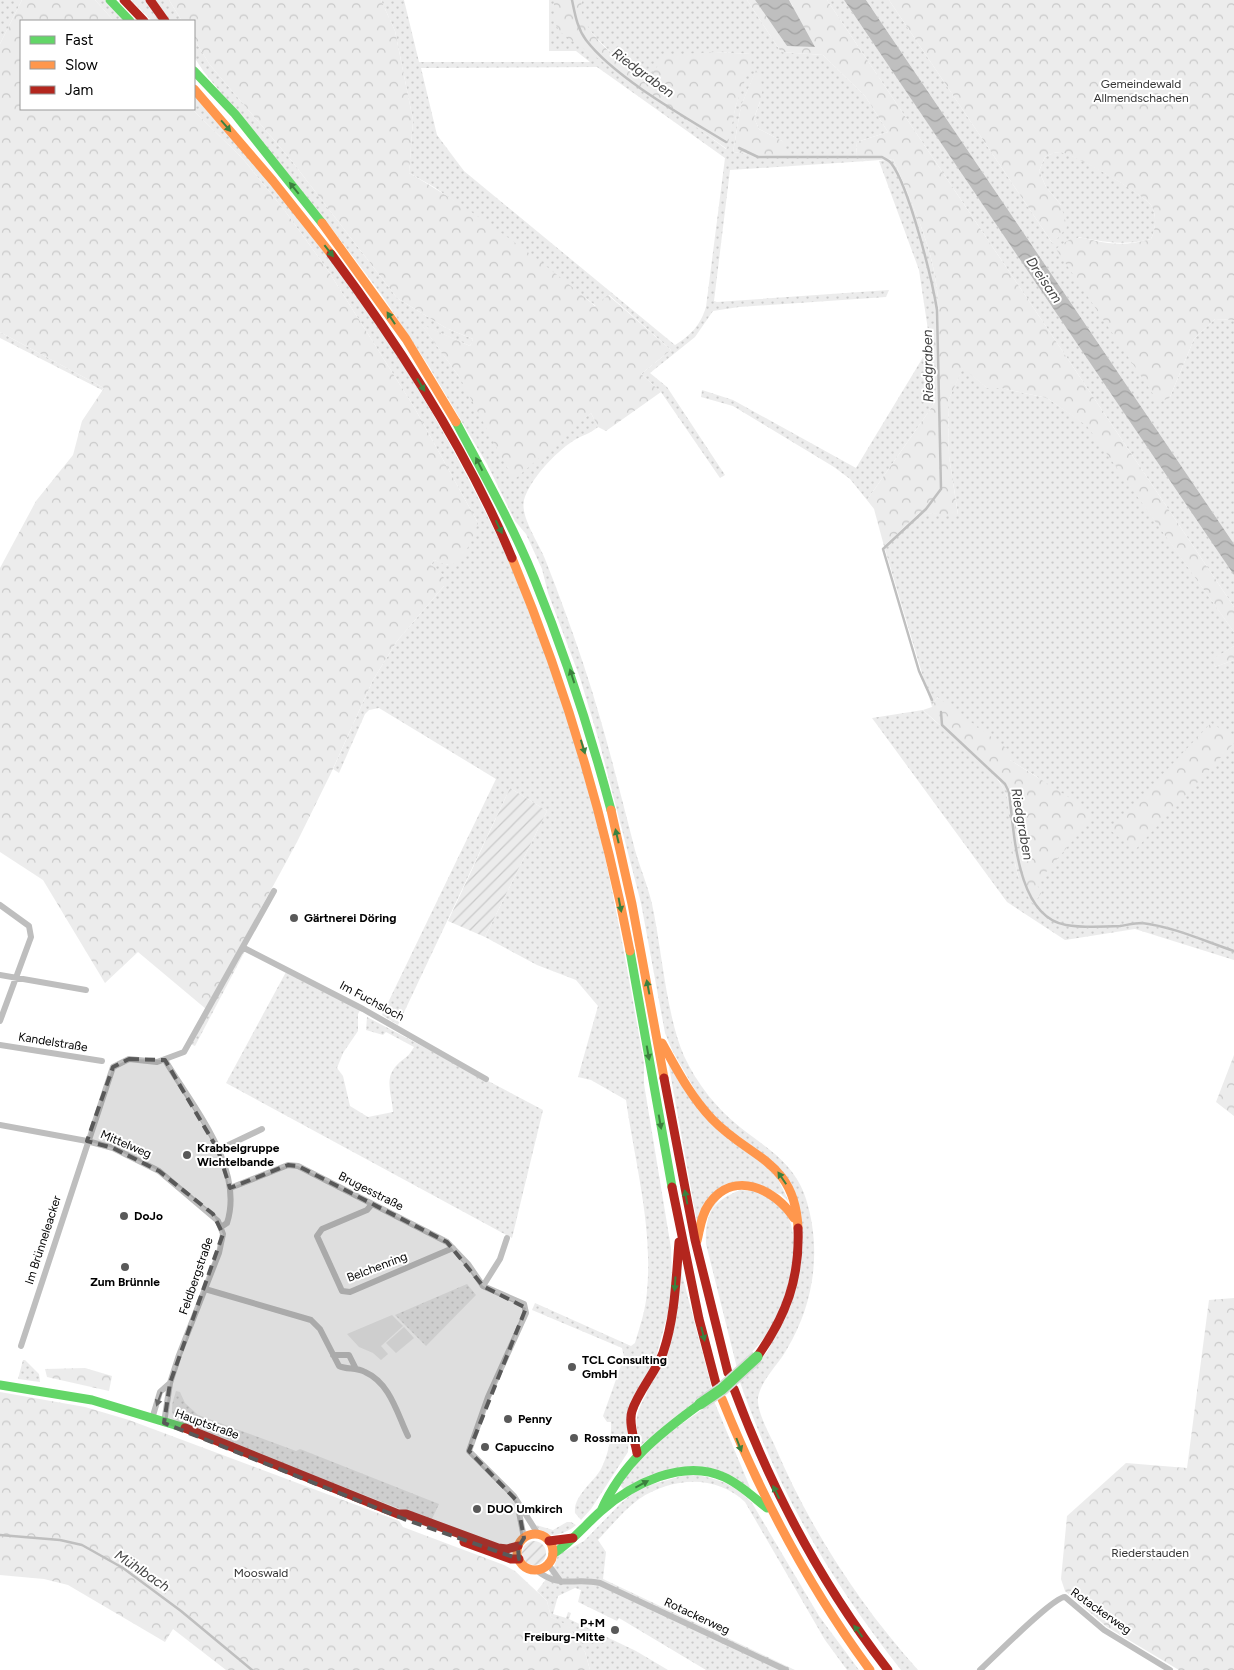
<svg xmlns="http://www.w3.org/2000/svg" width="1234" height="1670" viewBox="0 0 1234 1670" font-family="Figtree,sans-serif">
  <defs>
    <pattern id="grass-dots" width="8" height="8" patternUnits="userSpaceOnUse" patternTransform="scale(1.25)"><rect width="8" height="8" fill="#ececec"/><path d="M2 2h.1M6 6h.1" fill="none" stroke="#c9c9c9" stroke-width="1.8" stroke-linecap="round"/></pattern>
    <pattern id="forest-crowns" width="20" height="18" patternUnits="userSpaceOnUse" patternTransform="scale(1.25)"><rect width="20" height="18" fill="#ececec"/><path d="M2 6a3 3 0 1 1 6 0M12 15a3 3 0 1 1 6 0" fill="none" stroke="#c9c9c9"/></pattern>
    <pattern id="garden-furrows" width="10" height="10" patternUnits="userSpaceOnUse" patternTransform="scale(1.25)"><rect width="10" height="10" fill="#ececec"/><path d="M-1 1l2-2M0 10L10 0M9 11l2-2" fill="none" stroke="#c9c9c9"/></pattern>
    <pattern id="water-waves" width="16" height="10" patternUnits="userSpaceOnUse" patternTransform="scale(1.25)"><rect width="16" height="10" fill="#bfbfbf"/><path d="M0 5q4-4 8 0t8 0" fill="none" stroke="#a2a2a2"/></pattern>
  </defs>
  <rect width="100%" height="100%" fill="#fff"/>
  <path fill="url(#grass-dots)" fill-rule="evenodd" d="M0 0H22L0 44Z
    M95 0H105L125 21H114Z
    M131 0H146L161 21H152Z
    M154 0H169L182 21H169Z
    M381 0H404L419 62H590L576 51H549V0H554V22L726 149 736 105 751 54 715 52 646 81C629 67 582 32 580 11 579 8 581 4 582 0H747L781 52 823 55 865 96 888 132 857 142 856 155 867 161 730 170 714 301 717 302 889 290 886 297 739 307 713 311 695 337 650 373 667 387 725 475 720 478 661 392 641 374 671 350 609 295 596 306 523 250 434 187 409 173 413 120 395 31ZM597 67 725 158 706 307C700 326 691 335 675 345L464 171 437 135 421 68ZM756 71 760 102 754 118 759 129 784 142 767 156 733 152 741 106Z
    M827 0H844L1208 535 1234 575V607Z
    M866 0H889L1053 244 1061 205 1046 187 1039 171 1045 157C1049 155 1055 152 1060 152 1074 153 1142 193 1151 205 1157 215 1156 229 1151 239 1125 246 1104 242 1078 237L1170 397 1194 339 1215 319 1234 320V544Z
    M194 39 210 65 291 160 397 298 446 328 473 339 470 346 422 325 460 378 567 432 591 413 598 427C590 434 582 435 573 441 556 452 530 479 524 500 520 517 539 543 545 559 559 594 572 630 584 666 604 726 619 788 635 850 640 868 648 886 652 904 662 950 666 1014 684 1056 697 1084 717 1109 741 1128 768 1149 795 1164 806 1199 822 1250 814 1304 787 1349 779 1364 760 1381 758 1398 757 1412 768 1431 774 1444 809 1527 858 1603 918 1670H901C830 1580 778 1491 740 1382L767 1352 791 1305 795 1194 707 1111 672 1050 665 1033 641 903 599 741 580 678 548 593 542 569 526 534 515 521 487 464 428 365 381 294 320 213 204 72 194 57Z
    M194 95C227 133 261 171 293 211 396 338 479 482 540 634 594 771 618 918 644 1063V1084L671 1248 672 1283 669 1317 658 1356 629 1431 628 1452 591 1509 581 1520 575 1513C573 1496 593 1483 601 1469 608 1455 612 1438 611 1422H607L603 1416 624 1357 622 1348 532 1310 535 1303 631 1346 635 1343C640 1326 646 1309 647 1291 653 1227 635 1163 626 1100L591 1080 578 1077 598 1006 576 980 537 965 485 937 547 811 510 788 398 1025 382 1015 496 779 379 708 369 710 365 714 339 773 333 769 373 680 397 641 444 586 443 575 431 565 434 560 448 565 478 523 414 407 327 269 285 211 243 159 192 109Z
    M893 159C917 215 942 265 938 328L928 330 919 270 879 161Z
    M0 332 104 388 102 390 0 338Z
    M925 354 934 404 867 500 850 479 834 467 733 406 701 397 702 390 733 400 856 468Z
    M963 367 987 388H1001L1047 398 1088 426 1234 632V646L1214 659 1215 667 1234 660V960L1135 929 1065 940 1007 902 872 718 923 710C946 733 998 767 1007 797 1017 828 1007 866 1027 894L1036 884 1039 778 1010 760 937 697 932 707 884 546 919 513 958 514 949 456 948 401Z
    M240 948 245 951 195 1046 188 1043Z
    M286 972 360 1010 358 1014V1031L343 1053 337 1068 343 1076 350 1106 368 1117 393 1112C392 1094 383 1078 398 1064 406 1056 407 1059 414 1047L386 1032 383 1035 366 1030 367 1017 543 1110 512 1238 226 1083Z
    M668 1061 679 1082 776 1175 789 1202 781 1194 729 1186 698 1228Z
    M740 1190C747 1191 758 1190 763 1193 770 1196 785 1209 788 1216 801 1244 788 1298 774 1324 764 1340 750 1354 737 1368L706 1244C705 1213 712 1202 740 1190Z
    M680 1267 712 1389 641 1445C633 1425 636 1412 646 1395Z
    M467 1284 476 1295 426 1346 395 1315Z
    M23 1360H25L39 1374 40 1382 18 1379Z
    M176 1391 180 1392 185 1403 198 1415 296 1451 300 1449 439 1504 431 1521 180 1423C168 1413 172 1404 176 1391Z
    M714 1401 752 1492 706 1468 625 1491 619 1484 652 1445Z
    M689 1474C716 1478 732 1482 752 1503L819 1616 859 1670H847L825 1640 745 1502C716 1474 672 1477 639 1499 624 1510 611 1526 598 1540L606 1552 603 1579 795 1670H706L619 1618 617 1621 578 1602 581 1590 575 1588 558 1596 553 1614 566 1618 568 1612 571 1613 569 1619 636 1651 668 1670H590L585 1652 569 1627 551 1617 547 1601 537 1591 553 1570 558 1555 584 1541 620 1504 639 1488Z
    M567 1522H571L576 1525C565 1535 544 1541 536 1525L553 1530Z"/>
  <path fill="url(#forest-crowns)" d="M22 0H95L114 21H21V109H192L243 159 285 211 327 269 414 407 478 523C473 536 465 562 450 565 445 565 439 562 434 560L431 565C439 570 446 574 444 586L397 641 373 680 331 773 297 842 206 1009 138 952 105 983 43 880 0 852V568L36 501 73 455 82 421 104 388 0 332V44Z
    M169 0H381L395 31 413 120 409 173C472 209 540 259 595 306L608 295 671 350 641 374 661 392 606 431 598 427 591 413 515 479 512 477 460 378 421 324 470 346 473 339 446 328 397 298 291 160 210 65 194 39V21H182Z
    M554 0H582C574 30 625 64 646 81L666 55 715 52 751 54 753 58 736 105 727 149 560 32 554 22Z
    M747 0H755L787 46 793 6 789 0H827L1234 607V632L1087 426 1047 398 1001 388H987L963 368 948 401 949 456 958 515 919 513 884 546 874 509 867 500 934 404 925 354 928 330 938 327C942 265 917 215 893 159L867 161 856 155 857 142 888 132 865 96 823 55 781 52Z
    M889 0H1234V320L1215 319 1194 339 1170 397 1159 403 1056 249C1078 230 1083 240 1108 243 1123 245 1137 243 1151 239 1156 229 1157 215 1151 205 1142 193 1074 154 1060 152 1055 152 1049 155 1045 157L1039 171 1046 187 1061 205 1067 227 1053 244Z
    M756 70C767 88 761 99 754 118L759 129 784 142V154L767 156 733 152 741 106Z
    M1234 646V660L1215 667 1213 659Z
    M937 697 1009 750 1010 760 1070 798 1092 818 1036 884 1042 892 1033 905 1020 884 1013 854 1007 796 997 776 923 710 932 707Z
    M1211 723 1234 737V743L1135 850 1110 830Z
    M1234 1055V1116L1216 1102Z
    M1234 1298V1670H1179L1107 1627 1065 1591 1061 1579 1067 1516 1126 1463 1187 1468 1209 1300Z
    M85 1368 112 1376 109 1391 47 1377 45 1369Z
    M0 1392 85 1407 129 1420 399 1521 403 1527 504 1565 515 1571 547 1601 551 1617 569 1626 585 1652 590 1670H226L173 1629 165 1642 68 1585 44 1579 0 1575Z"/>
  <path fill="#ececec" d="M392 1315 403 1326 381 1346 388 1354 381 1360 373 1353 359 1347 347 1334Z
    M404 1327 414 1338 396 1353 386 1343Z"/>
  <path fill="url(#garden-furrows)" d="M510 788 547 811 485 937 448 921Z
    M522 1553a12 12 0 1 1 24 0a12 12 0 1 1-24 0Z"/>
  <path fill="url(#water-waves)" d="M755 0H789L815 47 787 46Z
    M844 0H866L1234 544V575Z"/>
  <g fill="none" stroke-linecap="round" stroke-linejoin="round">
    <path stroke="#bfbfbf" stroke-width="2.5" d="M572 0C575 14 577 28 586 40 615 78 685 117 726 142
      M739 148 758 157H882C885 159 889 160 891 163 909 186 932 279 937 310L941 489 926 509 883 549 919 671 932 700
      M941 712 942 725 1005 784 1009 792C1014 830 1016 917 1066 925 1083 928 1102 927 1120 926 1127 925 1134 923 1142 923 1174 927 1204 941 1234 951
      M0 1535 60 1540 82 1545 123 1568 181 1611 252 1670"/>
    <path stroke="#bebebe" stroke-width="6" d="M0 905 29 926 31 937 0 1021
      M244 948 363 1009 486 1079
      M0 975 86 990
      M0 1045 102 1061
      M165 1060C192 1106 245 1167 227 1223L221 1227
      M0 1125 87 1141 113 1148 159 1171 218 1221 223 1234 219 1253 179 1355 170 1383 164 1423
      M218 1150 262 1129
      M230 1188 288 1165 298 1166 447 1242 468 1264 483 1286 524 1304 526 1313 488 1397 469 1451 514 1496 538 1534
      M372 1204 367 1210 322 1229 317 1236 342 1291 350 1292 453 1248
      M483 1286 500 1259 507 1238
      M205 1289 311 1320 320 1329 339 1366C347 1370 356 1367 365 1372 390 1383 397 1413 408 1436
      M21 1346 113 1067 129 1059 157 1062 184 1052 274 891
      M333 1355H349L355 1367
      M152 1419 160 1392 170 1383
      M518 1507 524 1538
      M548 1564 561 1582
      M535 1569C560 1590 572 1577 600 1583L786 1670
      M980 1670C993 1658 1053 1597 1065 1597L1104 1630 1170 1670"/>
    <path stroke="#63d668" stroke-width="9" d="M110 0 130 21
      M194 71 235 114 322 223
      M456 422C483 473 512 524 534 578 565 654 590 731 611 810
      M630 951 672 1187
      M0 1385 92 1400 185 1428
      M601 1511C622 1463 659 1434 700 1404
      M553 1554C572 1542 585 1525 601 1511 632 1484 683 1458 724 1477 740 1484 753 1497 767 1508"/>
    <path stroke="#ff974d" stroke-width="9" d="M194 89 273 181 331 254
      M322 223 406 339 456 422
      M512 558C565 685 604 815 630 951
      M611 810 632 904 664 1078
      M662 1043C677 1070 691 1097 712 1119 750 1159 795 1160 798 1228
      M697 1241C700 1229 701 1215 709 1204 734 1169 775 1189 794 1218
      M722 1399C761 1496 808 1586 870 1670
      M517 1552a18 18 0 1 1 36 0a18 18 0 1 1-36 0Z"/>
    <path stroke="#b3261e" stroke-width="9" d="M124 0 144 21
      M150 0 165 21
      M331 254C401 348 467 450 512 558
      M664 1078 695 1240 728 1373
      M672 1187 699 1319 716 1384
      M757 1357C786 1316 800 1279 798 1228
      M734 1389C772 1491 821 1584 888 1670
      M185 1428 398 1514H406L498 1548 507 1549 518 1546
      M637 1453C635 1441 628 1423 632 1411 638 1392 655 1373 663 1353 675 1318 676 1279 679 1242
      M549 1541 573 1538
      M464 1542 511 1559H519"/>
    <defs>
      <path id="fast-bridge" d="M700 1404 722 1389 757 1357"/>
    </defs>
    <use href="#fast-bridge" stroke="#dbdbdb" stroke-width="14" stroke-linecap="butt"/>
    <use href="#fast-bridge" stroke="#63d668" stroke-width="11"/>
  </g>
  <defs><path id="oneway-solid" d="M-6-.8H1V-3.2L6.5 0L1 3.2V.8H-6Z" transform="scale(1.25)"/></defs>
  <g fill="#3b803e">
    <use href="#oneway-solid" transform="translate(226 126) rotate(49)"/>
    <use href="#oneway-solid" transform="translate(294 188) rotate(-129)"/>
    <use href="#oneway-solid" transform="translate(329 251) rotate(52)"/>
    <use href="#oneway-solid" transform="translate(391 318) rotate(-123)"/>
    <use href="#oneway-solid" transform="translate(421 385) rotate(59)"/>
    <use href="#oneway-solid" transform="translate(479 464) rotate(-117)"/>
    <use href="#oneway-solid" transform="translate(499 527) rotate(64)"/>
    <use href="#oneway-solid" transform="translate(572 676) rotate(-108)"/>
    <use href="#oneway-solid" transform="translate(583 747) rotate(73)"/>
    <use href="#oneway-solid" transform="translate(617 836) rotate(-103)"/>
    <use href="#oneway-solid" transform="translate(620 905) rotate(79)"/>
    <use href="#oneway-solid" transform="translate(648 987) rotate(-101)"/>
    <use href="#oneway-solid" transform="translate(648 1053) rotate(80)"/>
    <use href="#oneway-solid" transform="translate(660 1122) rotate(80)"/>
    <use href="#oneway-solid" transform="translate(782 1178) rotate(-124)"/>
    <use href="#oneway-solid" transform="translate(686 1197) rotate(-101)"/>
    <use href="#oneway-solid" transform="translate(675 1284) rotate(94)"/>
    <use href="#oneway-solid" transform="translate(703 1334) rotate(76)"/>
    <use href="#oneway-solid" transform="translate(739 1445) rotate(69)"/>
    <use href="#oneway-solid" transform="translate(642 1484) rotate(-28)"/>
    <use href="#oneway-solid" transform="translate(776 1492) rotate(-116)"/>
    <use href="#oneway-solid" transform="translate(858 1631) rotate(-126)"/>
  </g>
  <use fill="#686868" href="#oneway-solid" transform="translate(159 1399) rotate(110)"/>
  <path fill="#595959" fill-opacity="0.2" stroke="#595959" stroke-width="4" stroke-dasharray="10 6" stroke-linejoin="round" d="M129 1059 165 1060 218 1150 230 1188 288 1165 298 1166 447 1242 483 1286 526 1308 469 1451 517 1501 524 1538 518 1548 519 1559 404 1519 164 1423 170 1383 223 1234 213 1214 159 1171 113 1148 87 1141 113 1067Z"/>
  <g fill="#595959" stroke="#fff" stroke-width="2">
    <circle cx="294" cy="918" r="5"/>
    <circle cx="187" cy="1155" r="5"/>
    <circle cx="124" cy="1216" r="5"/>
    <circle cx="125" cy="1267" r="5"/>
    <circle cx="572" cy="1367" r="5"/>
    <circle cx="508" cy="1419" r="5"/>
    <circle cx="574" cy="1438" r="5"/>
    <circle cx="485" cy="1447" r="5"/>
    <circle cx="477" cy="1509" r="5"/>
    <circle cx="615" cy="1630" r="5"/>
  </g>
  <g text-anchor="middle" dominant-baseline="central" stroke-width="4" stroke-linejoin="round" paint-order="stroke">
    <g font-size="12" fill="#333" stroke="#fff">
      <text x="1141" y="84">Gemeindewald<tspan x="1141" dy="14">Allmendschachen</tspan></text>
      <text x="1150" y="1553">Riederstauden</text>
      <text x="261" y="1573">Mooswald</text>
    </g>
    <g font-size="12" font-weight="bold" fill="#000" stroke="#fff" text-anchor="start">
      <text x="304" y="918">Gärtnerei Döring</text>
      <text x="197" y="1148">Krabbelgruppe<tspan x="197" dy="14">Wichtelbande</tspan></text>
      <text x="134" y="1216">DoJo</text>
      <text x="125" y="1282" text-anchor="middle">Zum Brünnle</text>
      <text x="582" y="1360">TCL Consulting<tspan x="582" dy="14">GmbH</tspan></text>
      <text x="518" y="1419">Penny</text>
      <text x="584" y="1438">Rossmann</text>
      <text x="495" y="1447">Capuccino</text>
      <text x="487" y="1509">DUO Umkirch</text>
      <text x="605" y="1623" text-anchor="end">P+M<tspan x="605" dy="14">Freiburg-Mitte</tspan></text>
    </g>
    <g font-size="12" fill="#000" stroke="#fff">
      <text transform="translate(372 1001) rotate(28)">Im Fuchsloch</text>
      <text transform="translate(53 1042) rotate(9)">Kandelstraße</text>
      <text transform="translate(126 1144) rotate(23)">Mittelweg</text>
      <text transform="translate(371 1191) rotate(27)">Brugesstraße</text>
      <text transform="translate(43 1240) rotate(-72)">Im Brünneleacker</text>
      <text transform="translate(377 1267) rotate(-21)">Belchenring</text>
      <text transform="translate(196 1276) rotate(-71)">Feldbergstraße</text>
      <text transform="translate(207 1424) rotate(20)">Hauptstraße</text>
      <text transform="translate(1101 1611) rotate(35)">Rotackerweg</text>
      <text transform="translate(697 1616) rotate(25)">Rotackerweg</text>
    </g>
    <g font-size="14" font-style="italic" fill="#444" stroke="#fff">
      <text transform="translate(643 73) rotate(36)">Riedgraben</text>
      <text transform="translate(1044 280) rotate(56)">Dreisam</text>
      <text transform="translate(928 366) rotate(-91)">Riedgraben</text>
      <text transform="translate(1022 824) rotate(80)">Riedgraben</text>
      <text transform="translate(142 1571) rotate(34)">Mühlbach</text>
    </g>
  </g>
  <rect x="20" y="20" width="175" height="90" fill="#ffffff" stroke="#999999"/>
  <rect x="30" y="36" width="25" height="8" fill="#63d668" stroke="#999999"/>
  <text x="65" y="45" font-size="15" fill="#000000">Fast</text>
  <rect x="30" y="61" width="25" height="8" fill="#ff974d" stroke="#999999"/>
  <text x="65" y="70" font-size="15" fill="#000000">Slow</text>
  <rect x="30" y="86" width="25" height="8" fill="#b3261e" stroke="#999999"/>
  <text x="65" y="95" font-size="15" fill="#000000">Jam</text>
</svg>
